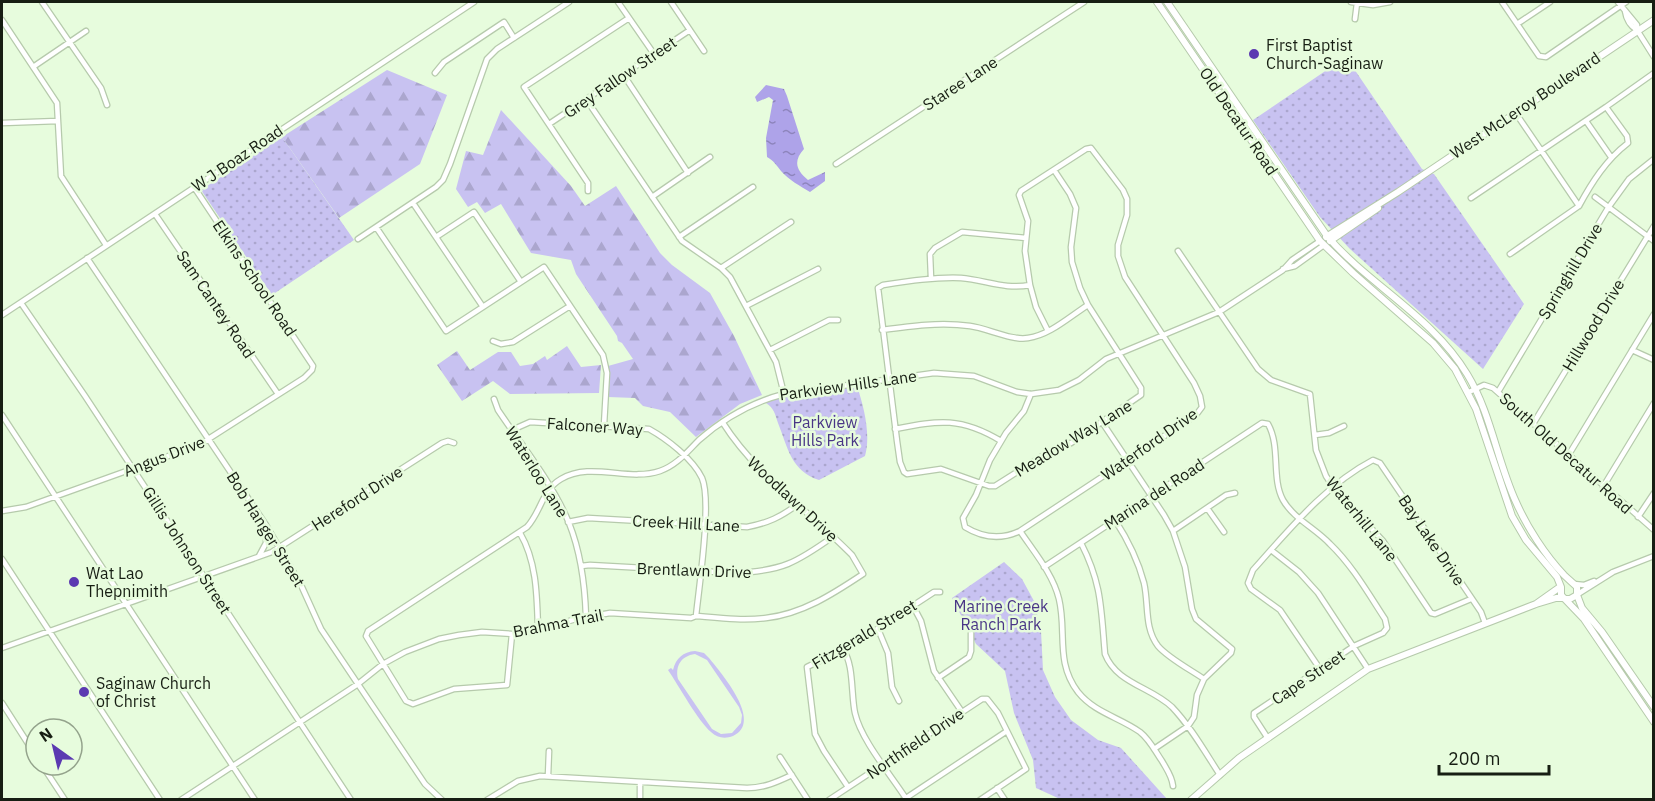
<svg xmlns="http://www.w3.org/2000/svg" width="1655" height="801" viewBox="0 0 1655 801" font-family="'IBM Plex Sans',sans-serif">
  <defs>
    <pattern id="green-dots" width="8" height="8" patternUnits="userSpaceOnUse" patternTransform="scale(1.5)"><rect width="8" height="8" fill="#c8c2f1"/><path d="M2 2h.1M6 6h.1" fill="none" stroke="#aba6ce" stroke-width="1.8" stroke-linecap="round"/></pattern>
    <pattern id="forest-firs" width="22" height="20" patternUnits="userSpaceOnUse" patternTransform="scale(1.5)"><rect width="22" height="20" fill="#c8c2f1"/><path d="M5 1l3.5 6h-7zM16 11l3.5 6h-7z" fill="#aba6ce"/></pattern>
    <pattern id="water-ripples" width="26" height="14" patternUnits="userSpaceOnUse" patternTransform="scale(1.5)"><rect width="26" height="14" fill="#aea3e9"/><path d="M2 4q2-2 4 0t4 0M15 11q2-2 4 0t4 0" fill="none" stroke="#8d84bc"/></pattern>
  </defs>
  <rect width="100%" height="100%" fill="#e7fcdd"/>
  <path fill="url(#green-dots)" d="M1346 57 1422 169 1434 174 1524 304 1483 369 1350 249 1320 217 1253 120Z
    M282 137 354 240 272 295 201 190Z
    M857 386C864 407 871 435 865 456L819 480C791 471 788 448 778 423 775 414 774 408 766 403L767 401 787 395Z
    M1004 562 1022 579 1034 601 1041 631 1043 670 1055 697 1071 720 1098 740 1121 748 1167 799H1060L1036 788 1033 760 1014 713 1005 671 976 644 952 598Z"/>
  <path fill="url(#forest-firs)" d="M387 70 447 95 420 164 339 218 282 137Z
    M501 110 571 186 585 206 616 186 660 253 672 265 710 293 734 336 762 395 740 404 696 437 670 412 643 406 635 398 608 397V366L633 359 622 343 618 341 617 336 576 274 571 260 531 253 501 204 485 213 477 202 468 207 456 189 466 151 483 155Z
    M567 346 581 367 601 365 599 393 510 394 493 381 462 401 437 365 457 351 470 370 498 352H511L520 366 533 364 545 356 547 360Z"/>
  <path fill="#c8c2f1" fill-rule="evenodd" d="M695 651 704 653 709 658C721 673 764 722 733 736 725 739 717 738 711 732 698 721 679 686 668 670L671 668 673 670C676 658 683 652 695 651ZM695 654 707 660 739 707 742 715 741 723 732 733 721 734 712 729 678 679C675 666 681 656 695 654Z"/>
  <path fill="url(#water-ripples)" d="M766 85 784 89 787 96 804 149C793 161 796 170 808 180L825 172V181L810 192C800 186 789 180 781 171 776 165 774 161 767 157L766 138 773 100 769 97 757 102 755 97Z"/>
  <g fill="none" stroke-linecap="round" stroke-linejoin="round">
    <defs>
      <path id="minor" d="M42 2 101 88 107 105
        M618 2 654 54
        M671 2 704 51
        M1351 2 1373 5 1390 2
        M1502 2 1539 56 1546 57 1626 2
        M1618 2 1637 25V30L1654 57
        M1625 11C1626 18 1630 26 1637 30
        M1355 19 1357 3
        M2 20 57 103 61 176 106 245
        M1517 24 1550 2
        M33 67 86 31
        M435 73 444 62 504 22 514 38
        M623 74 688 173
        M586 99 682 241 721 268 730 277 776 362 784 394
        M1586 121 1611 157
        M2 123 58 121
        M549 124 690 30
        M836 164 1084 2
        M588 191V183L524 87 629 18
        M652 197 710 157
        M1595 197 1654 241
        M1471 198 1606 107 1654 73
        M413 203 483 307
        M1579 206C1592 182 1606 160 1628 143L1627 136 1606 107
        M155 214 278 394
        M376 227 446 331 544 267 603 355 607 373 604 425
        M436 237 474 212 521 282
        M679 237 753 187
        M358 239 436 187 443 180 450 164 487 59 497 49 569 2
        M1178 251 1258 369 1271 380 1310 394 1316 450 1326 476 1334 488 1383 541 1431 613 1435 614 1471 599
        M1510 254 1579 206 1515 112
        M87 258 266 525 301 585 321 629 425 784 442 800
        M721 268 791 222
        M1283 269 1295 266 1324 245
        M931 278 930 254 935 248 962 232 1026 238
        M1030 285C1006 290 985 280 961 278 935 277 909 281 883 285L878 288 897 441 900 462 904 472 907 474 941 469 989 486H995L1044 455 1071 443 1141 395V388L1088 305 1080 288 1072 262 1071 247 1076 208 1070 194 1054 170
        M21 303 85 396 351 800
        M746 306 818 269
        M2 315 474 2
        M882 330C911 326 940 322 970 326 987 328 1012 341 1028 338 1050 335 1069 317 1088 305
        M493 341 501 344 513 342 570 306
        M770 350 829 320H838
        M1632 350 1654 360
        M1469 392 1484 385 1493 388 1654 530
        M1498 392 1608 208 1629 179 1654 159
        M1031 394 1024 411 1006 433 990 460 976 495 963 518 965 527C983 538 1001 540 1020 531L1196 415 1202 407 1200 396 1194 383 1125 277 1118 256V245L1127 215V199L1123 190 1091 148 1086 149 1021 191 1019 195 1028 221 1025 251 1030 285 1036 307 1048 331
        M494 399 498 410C522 446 552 482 569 523 581 553 585 585 586 617
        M2 415 255 800
        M1102 422 1164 515 1173 531 1185 567 1192 609 1196 619 1232 649 1231 653 1204 679 1197 695 1194 717 1188 726 1154 749
        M1533 424 1654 226
        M895 429C940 420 961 417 1001 441
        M512 430 530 422 649 429C667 439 693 459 702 478 712 501 699 587 696 616
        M1315 435 1329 433 1344 426
        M1568 456 1654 314
        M1603 487 1654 403
        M1207 508 1224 532
        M2 511 26 507 199 445 304 378 312 370 313 366 194 187
        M1638 517 1654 493
        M1115 520C1128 540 1138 560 1144 583 1149 605 1144 628 1158 646 1168 658 1191 670 1204 679
        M568 522 588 518 747 527C768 523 781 517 798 504
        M1020 531C1034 552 1053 574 1059 599 1067 632 1055 662 1078 692 1095 713 1119 717 1140 732 1150 740 1155 751 1162 761 1167 770 1172 776 1173 786
        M1173 531 1226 495 1235 493
        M520 533C537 562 537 597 538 630
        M1081 543C1102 584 1101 609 1105 654 1116 683 1151 687 1172 707 1191 727 1205 752 1220 775
        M1271 550 1299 572 1318 593 1368 669
        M259 556 266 543V527
        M2 559 160 800
        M581 566 590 565 735 573C782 571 796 563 834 536
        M1044 567 1262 423 1268 424C1281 447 1271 478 1283 500 1293 518 1316 529 1330 544 1352 565 1368 593 1385 619L1387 628 1383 633 1354 646 1254 713V717L1267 737
        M1574 584 1584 585 1594 581
        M1578 594 1613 572 1654 556
        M913 606 921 621 934 671 962 712
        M878 629 888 653 892 687 899 701
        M512 634 507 685 454 689 413 704 406 701 366 636 368 631 527 527C541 512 542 490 561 479 591 461 628 482 660 471 677 465 687 452 699 440 723 419 753 402 784 394L934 373 974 376 1017 392 1031 394 1059 390 1079 380 1106 359 1219 312 1283 270 1292 260 1320 241
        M2 648 272 552 442 443 448 441 454 443
        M843 650C854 663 851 696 855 713 861 740 891 775 907 800
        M1320 669 1280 610 1251 589 1248 583 1253 570C1289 530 1325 485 1373 460L1380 463 1481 612 1485 623
        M938 678 969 657 971 651V633
        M2 703 36 756
        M780 757 808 800
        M42 765 65 800
        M548 776 549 751
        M848 787 824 751 815 734 807 667 856 643 934 592H940
        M997 788 1005 800
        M181 800 358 684 383 664 405 652 439 639 459 635 482 632 512 634 534 631 576 619 610 613 691 618 696 616C719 618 743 621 766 618 802 614 833 594 863 574L852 555C809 511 756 475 723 423
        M487 800 518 781 540 776 747 788C764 788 777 782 792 775
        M640 800V782
        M829 800 982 699H987L998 713 1026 769 980 800
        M903 800 1007 731"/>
      <path id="major" d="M1157 2 1320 241 1353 273 1433 343 1455 369 1476 409 1512 516 1526 540 1557 577 1561 587V595L1584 619 1654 722
        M1167 2 1327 236C1369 285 1433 317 1467 374 1491 413 1497 461 1516 502 1527 527 1545 555 1564 575 1568 579 1573 583 1577 587V595L1570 599H1565
        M1326 237 1398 192 1654 20
        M1330 241 1378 208
        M1577 595 1582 608 1602 632 1654 707
        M1536 604 1560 587
        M1191 800 1239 758 1368 669 1536 604 1556 598H1563"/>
    </defs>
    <use href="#minor" stroke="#b6caac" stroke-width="7"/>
    <use href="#major" stroke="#b6caac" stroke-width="8"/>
    <use href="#minor" stroke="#fff" stroke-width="4.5"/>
    <use href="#major" stroke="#fff" stroke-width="6"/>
  </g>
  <g fill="#5b39b1" stroke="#e7fcdd" stroke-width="2">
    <circle cx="1254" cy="54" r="6"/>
    <circle cx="74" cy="582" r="6"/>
    <circle cx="84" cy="692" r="6"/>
  </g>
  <g text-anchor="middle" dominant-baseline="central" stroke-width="5" stroke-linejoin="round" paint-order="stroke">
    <g font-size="16" fill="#171e13" stroke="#e7fcdd" text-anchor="start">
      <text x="1266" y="45">First Baptist<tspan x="1266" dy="18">Church-Saginaw</tspan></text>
      <text x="86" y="573">Wat Lao<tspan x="86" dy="18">Thepnimith</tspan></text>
      <text x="96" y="683">Saginaw Church<tspan x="96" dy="18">of Christ</tspan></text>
    </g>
    <g font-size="16" fill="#171e13" stroke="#e7fcdd">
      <text transform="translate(620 77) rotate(-34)">Grey Fallow Street</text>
      <text transform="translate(960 83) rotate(-33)">Staree Lane</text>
      <text transform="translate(1525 105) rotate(-34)">West McLeroy Boulevard</text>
      <text transform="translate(1239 121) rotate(56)">Old Decatur Road</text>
      <text transform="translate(237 158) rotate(-34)">W J Boaz Road</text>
      <text transform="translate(1570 271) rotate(-59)">Springhill Drive</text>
      <text transform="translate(255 278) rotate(56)">Elkins School Road</text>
      <text transform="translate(216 304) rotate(56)">Sam Cantey Road</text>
      <text transform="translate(1593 325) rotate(-59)">Hillwood Drive</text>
      <text transform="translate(848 385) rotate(-8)">Parkview Hills Lane</text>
      <text transform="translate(595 426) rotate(4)">Falconer Way</text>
      <text transform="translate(1073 438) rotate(-31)">Meadow Way Lane</text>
      <text transform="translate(1149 444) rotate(-35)">Waterford Drive</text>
      <text transform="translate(1566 453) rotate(42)">South Old Decatur Road</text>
      <text transform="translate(164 456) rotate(-21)">Angus Drive</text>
      <text transform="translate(537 472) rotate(58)">Waterloo Lane</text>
      <text transform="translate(1154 494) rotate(-33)">Marina del Road</text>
      <text transform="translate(357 498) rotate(-33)">Hereford Drive</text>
      <text transform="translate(793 499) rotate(43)">Woodlawn Drive</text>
      <text transform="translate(1362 519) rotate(51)">Waterhill Lane</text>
      <text transform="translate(686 523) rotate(3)">Creek Hill Lane</text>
      <text transform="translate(266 529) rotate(58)">Bob Hanger Street</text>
      <text transform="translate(1432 540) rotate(56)">Bay Lake Drive</text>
      <text transform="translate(187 550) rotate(57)">Gillis Johnson Street</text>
      <text transform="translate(694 570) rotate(2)">Brentlawn Drive</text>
      <text transform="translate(558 623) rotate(-11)">Brahma Trail</text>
      <text transform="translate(864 634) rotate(-31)">Fitzgerald Street</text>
      <text transform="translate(1308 677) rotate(-34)">Cape Street</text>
      <text transform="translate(915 743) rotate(-34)">Northfield Drive</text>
    </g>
    <g font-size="16" fill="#493586" stroke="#e7fcdd">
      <text x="825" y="422">Parkview<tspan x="825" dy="18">Hills Park</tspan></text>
      <text x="1001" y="606">Marine Creek<tspan x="1001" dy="18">Ranch Park</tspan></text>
    </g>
  </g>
  <rect width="1655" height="801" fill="none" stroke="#171e13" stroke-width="6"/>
  <g transform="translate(54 747) rotate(326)"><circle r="28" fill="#e7fcdd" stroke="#94a38c" stroke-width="1.5"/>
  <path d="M0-4.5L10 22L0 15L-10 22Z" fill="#5b39b1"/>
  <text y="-9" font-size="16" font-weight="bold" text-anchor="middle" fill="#171e13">N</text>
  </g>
  <path d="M1439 765v9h110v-9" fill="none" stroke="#171e13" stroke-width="3"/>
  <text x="1448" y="765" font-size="18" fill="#171e13" stroke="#e7fcdd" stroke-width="4.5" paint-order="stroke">200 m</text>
</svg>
